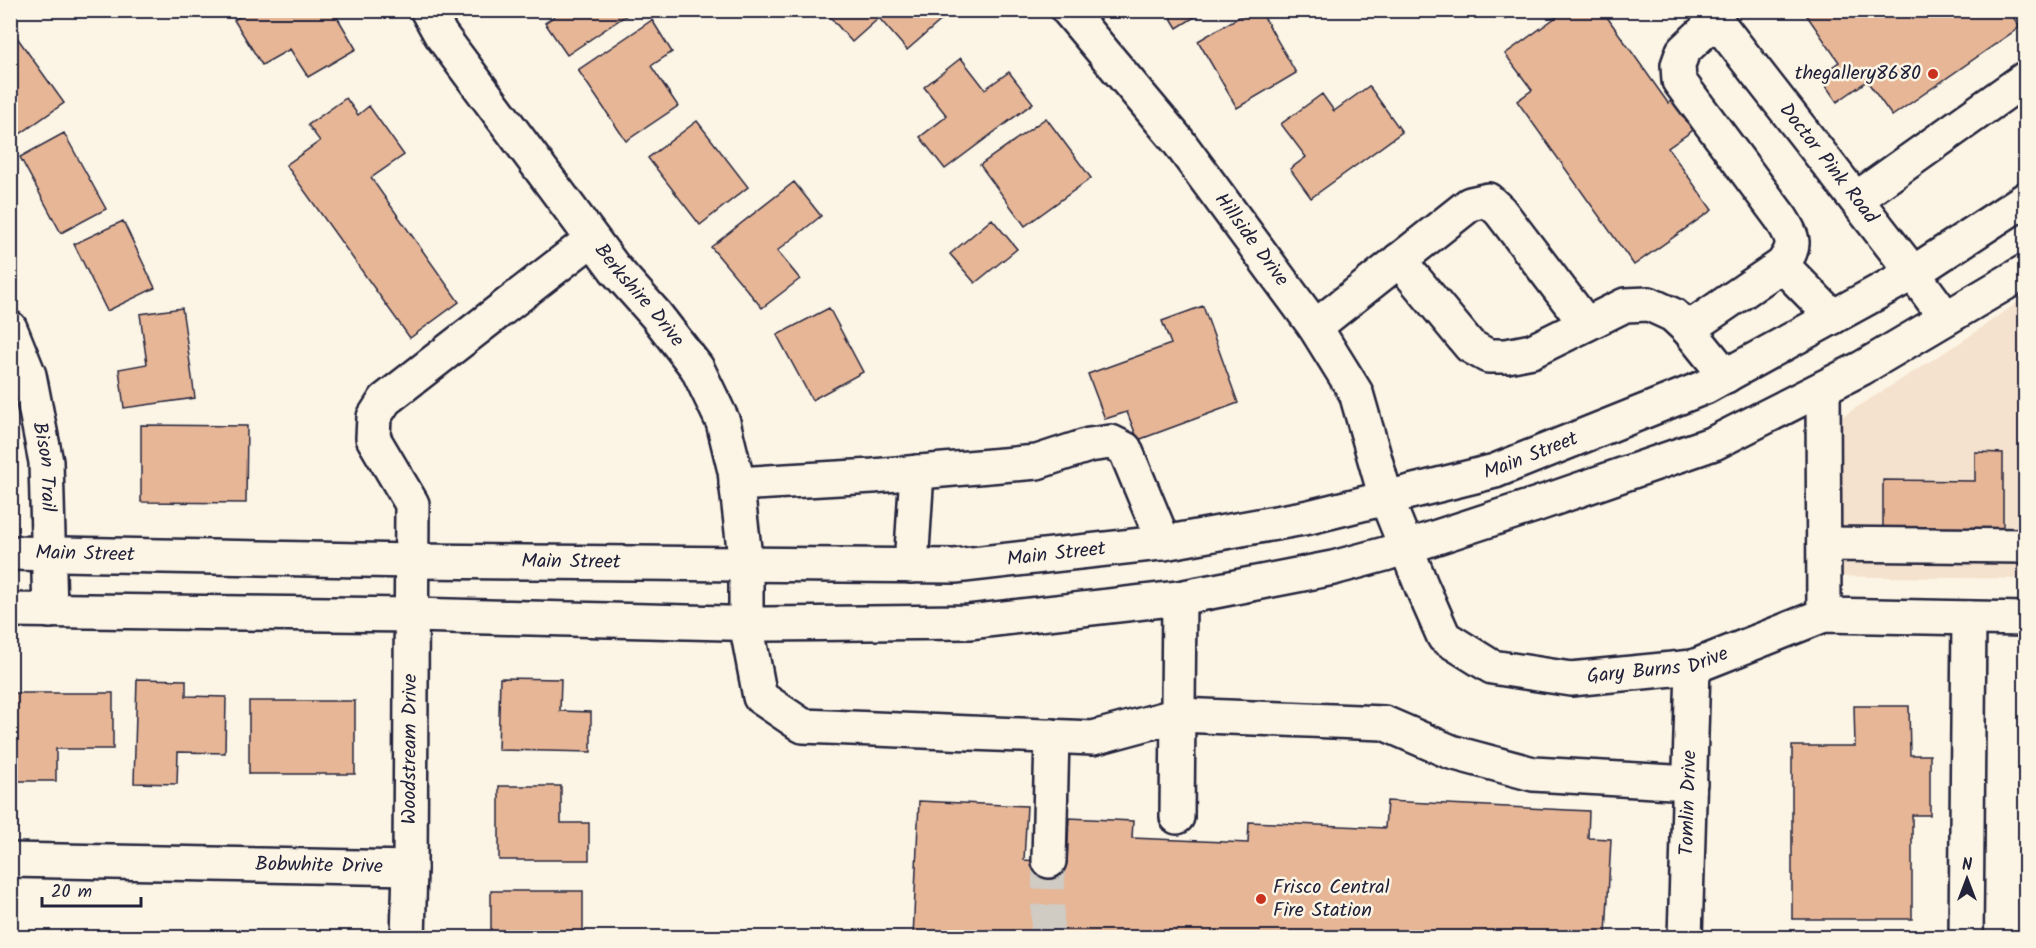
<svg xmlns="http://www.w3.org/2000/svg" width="2036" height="948" viewBox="0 0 2036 948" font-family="Kalam,sans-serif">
  <rect width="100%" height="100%" fill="#fcf5e5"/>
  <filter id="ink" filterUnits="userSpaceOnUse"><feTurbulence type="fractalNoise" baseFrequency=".0167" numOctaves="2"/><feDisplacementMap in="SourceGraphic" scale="12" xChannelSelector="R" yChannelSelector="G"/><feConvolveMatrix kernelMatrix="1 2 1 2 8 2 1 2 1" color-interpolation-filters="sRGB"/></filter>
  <g filter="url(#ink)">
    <path fill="#f5e2ce" d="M2025 297V579L1809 576 1806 439 1961 342Z"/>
    <path fill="#e6b697" stroke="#22223b" stroke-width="1.5" d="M250 10H333L356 49 308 77 290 49 262 65 234 20Z
      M563 10H634L567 55 545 23Z
      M824 10H953L907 50 879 18 852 42Z
      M1166 10H1206L1177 28Z
      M1251 10H1260L1296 73 1237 108 1198 41Z
      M1497 10H1516L1504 19Z
      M1566 10H1602L1668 103 1684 92 1706 121 1668 148 1712 210 1634 265 1517 101 1532 90 1505 54Z
      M1803 10H2008L2020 27 1892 116 1867 81 1837 102 1819 76 1839 62Z
      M652 20 672 52 651 66 678 106 626 141 578 70Z
      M16 36 64 103 10 141V40Z
      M961 58 985 89 1009 72 1033 103 945 169 920 137 947 116 924 87Z
      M1369 86 1402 132 1311 198 1290 169 1306 157 1281 124 1322 94 1334 111Z
      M346 98 358 115 369 106 404 155 371 178 459 302 410 338 286 165 320 141 308 125Z
      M1046 118 1091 178 1025 226 980 165Z
      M697 121 748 187 700 225 648 158Z
      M64 133 106 209 61 233 20 157Z
      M794 182 821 216 777 251 800 279 762 308 711 247Z
      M992 219 1017 249 975 283 950 254Z
      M123 221 155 288 107 311 74 244Z
      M1203 306 1238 403 1138 440 1127 412 1105 419 1088 374 1171 344 1162 321Z
      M182 308 195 398 124 408 119 369 147 364 140 314Z
      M829 308 863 372 812 400 777 335Z
      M141 425 247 426 246 503 141 502Z
      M1975 452 2003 453V529H1883V480L1975 481Z
      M500 678 561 679 560 711 591 712V752L498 750Z
      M137 679 186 680V696L226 697 225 753 178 752 177 784 134 783Z
      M14 693H113V749H56V781H14Z
      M249 701H355V774H249Z
      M1854 706H1909L1910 755H1930V815H1912V919H1792V746H1855Z
      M499 786H561V823H589V860H499Z
      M919 801 1027 806 1024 860 1067 863 1069 818 1133 821 1132 838 1248 843 1249 822 1385 828 1387 801 1589 811 1588 838 1611 839 1606 935H1593V938H913Z
      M491 891H583V938H527V935H491Z"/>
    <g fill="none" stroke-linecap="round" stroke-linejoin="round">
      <path stroke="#d0cbc3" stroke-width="33" stroke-dasharray="33 16" stroke-linecap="butt" d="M1047 938 1049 861"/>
      <defs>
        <g id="minor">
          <path id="s1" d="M427 10 441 35 615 269 656 315 697 368 723 422 735 471 746 566V623L760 697 803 726 1093 738 1178 715 1384 723 1451 752 1533 774 1690 783"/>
          <path id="s2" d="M1068 10 1178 141 1315 327 1356 393 1386 498 1422 587 1444 637 1492 667 1571 679 1693 667 1824 615 2026 619"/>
          <path id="s3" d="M1708 10 1913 273 1946 318"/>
          <path d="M1856 199 2026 78"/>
          <path d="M1399 260 1470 346 1488 356H1507L1532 351 1625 305 1649 304 1673 315 1688 329 1726 376"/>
          <path d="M1782 265 1833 317"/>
          <path d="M1315 327 1470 204 1488 200 1500 211 1586 324"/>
          <path id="s4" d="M10 328 29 375 46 462 50 611"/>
          <path d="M1688 329 1782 265C1797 245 1794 239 1781 218L1679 81 1678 65 1683 51 1716 20"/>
          <path d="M1823 388 1824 615"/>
          <path d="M736 484 873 476 1037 462 1089 445 1111 442 1125 449 1164 543"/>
          <path d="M1824 544 2026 546"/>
          <path d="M911 566 917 472"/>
          <path d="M1177 817 1179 598"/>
          <path id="s5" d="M10 860 410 868"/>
          <path d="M1049 861 1052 736"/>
          <path id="s6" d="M408 938 410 868 412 504 373 438 374 417 385 400 592 239"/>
          <path id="s7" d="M1685 938 1693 667"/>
          <path d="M1966 938 1969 618"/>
        </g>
        <g id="major">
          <path id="s8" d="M10 553 412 561 955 566 1169 542 1309 517 1495 471 1705 387 1913 273 2026 199"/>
          <path d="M10 610 412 615 765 624 969 622 1179 598 1333 568 1385 554 1538 504 1714 443 1862 368 2026 271"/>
        </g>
      </defs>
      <use href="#minor" stroke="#22223b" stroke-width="38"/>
      <use href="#major" stroke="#22223b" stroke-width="38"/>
      <use href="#minor" stroke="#fcf5e5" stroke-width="33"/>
      <use href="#major" stroke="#fcf5e5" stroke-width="33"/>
    </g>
  </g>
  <g fill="#c8321e" stroke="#fcf5e5" stroke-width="2">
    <circle cx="1933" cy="74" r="6"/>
    <circle cx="1261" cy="899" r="6"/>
  </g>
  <g text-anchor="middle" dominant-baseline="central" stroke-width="5" stroke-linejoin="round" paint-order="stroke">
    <g font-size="20" fill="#22223b" stroke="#fcf5e5" text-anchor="end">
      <text x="1921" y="74">thegallery8680</text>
      <text x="1273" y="888" text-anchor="start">Frisco Central<tspan x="1273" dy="23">Fire Station</tspan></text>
    </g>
    <g font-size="20" fill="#22223b" stroke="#fcf5e5">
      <text stroke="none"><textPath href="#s3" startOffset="195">Doctor Pink Road</textPath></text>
      <text stroke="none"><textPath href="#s2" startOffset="294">Hillside Drive</textPath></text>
      <text stroke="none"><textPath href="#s1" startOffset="356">Berkshire Drive</textPath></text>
      <text stroke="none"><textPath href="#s8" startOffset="1533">Main Street</textPath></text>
      <text stroke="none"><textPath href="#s4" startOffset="144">Bison Trail</textPath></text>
      <text stroke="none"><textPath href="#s8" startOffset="75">Main Street</textPath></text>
      <text stroke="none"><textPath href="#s8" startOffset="1047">Main Street</textPath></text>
      <text stroke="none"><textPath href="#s8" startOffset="561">Main Street</textPath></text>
      <text stroke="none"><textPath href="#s2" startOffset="964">Gary Burns Drive</textPath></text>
      <text stroke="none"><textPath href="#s6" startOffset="189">Woodstream Drive</textPath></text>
      <text stroke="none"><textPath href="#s7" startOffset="135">Tomlin Drive</textPath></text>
      <text stroke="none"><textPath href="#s5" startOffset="309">Bobwhite Drive</textPath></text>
    </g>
  </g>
  <rect width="2036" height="948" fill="none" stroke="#fcf5e5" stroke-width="36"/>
  <rect x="18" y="18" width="2000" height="912" fill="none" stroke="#22223b" stroke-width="2" filter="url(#ink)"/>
  <g transform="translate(1967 879)" stroke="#fcf5e5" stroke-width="4.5" paint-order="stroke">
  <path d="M0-4.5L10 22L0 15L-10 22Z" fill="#22223b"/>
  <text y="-9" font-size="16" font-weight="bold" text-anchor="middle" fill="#22223b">N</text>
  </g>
  <path d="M42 897v9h99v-9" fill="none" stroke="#22223b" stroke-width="3"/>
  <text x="51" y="897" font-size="18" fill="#22223b" stroke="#fcf5e5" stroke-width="4.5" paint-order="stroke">20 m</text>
</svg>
